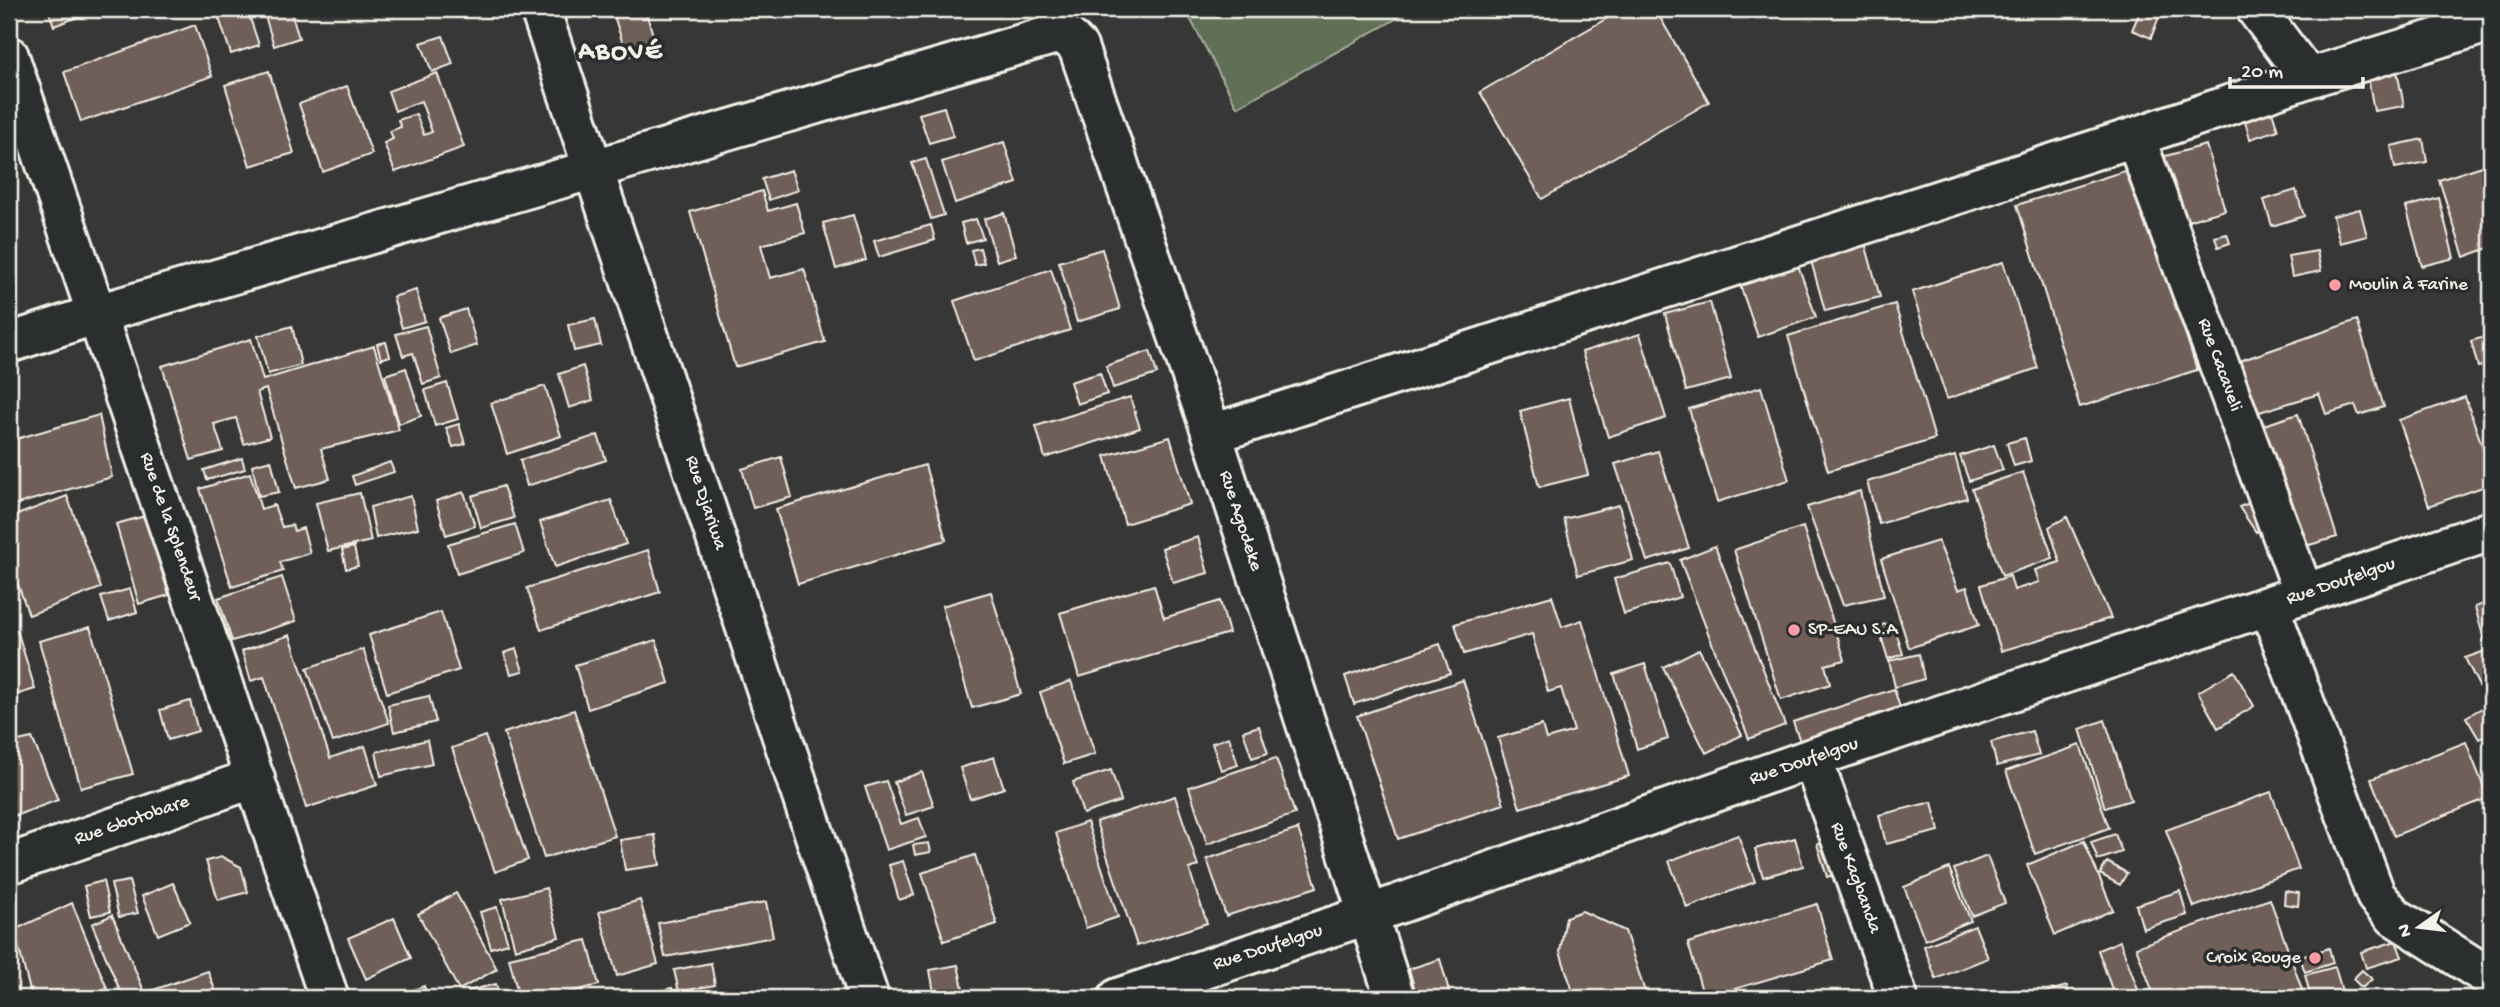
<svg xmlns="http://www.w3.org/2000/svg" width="2500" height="1007" viewBox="0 0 2500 1007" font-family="'Gochi Hand',sans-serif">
  <rect width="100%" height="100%" fill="#383737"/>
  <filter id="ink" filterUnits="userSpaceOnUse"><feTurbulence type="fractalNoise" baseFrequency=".0143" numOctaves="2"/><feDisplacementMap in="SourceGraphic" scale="14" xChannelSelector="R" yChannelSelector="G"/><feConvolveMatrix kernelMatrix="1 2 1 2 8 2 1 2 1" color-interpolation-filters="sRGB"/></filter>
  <g filter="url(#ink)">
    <path fill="#616f56" stroke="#aab09f" stroke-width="2" d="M1185 9H1414L1237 107Z"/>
    <path fill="#705e59" stroke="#f4f1e8" stroke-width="2" d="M48 9H99L54 26Z
      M216 9H247L259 45 231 54Z
      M263 9H290L299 38 274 46Z
      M612 9H645L657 48 627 57Z
      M1623 9H1655L1709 102 1542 199 1480 92Z
      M2141 9H2162L2151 38 2132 30Z
      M195 25 212 76 81 122 64 72Z
      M443 36 453 64 432 72 421 43Z
      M269 71 294 153 250 166 225 85Z
      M2397 71 2404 106 2374 111 2368 77Z
      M437 73 464 147 395 172 384 143 393 139 390 131 401 127 398 120 416 114 424 135 432 132 421 101 395 111 388 91Z
      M347 86 372 154 323 172 299 104Z
      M2269 102 2278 130 2250 139 2242 111Z
      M944 107 953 136 929 143 919 114Z
      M2423 139 2427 162 2395 168 2391 146Z
      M1004 142 1017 183 955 203 942 162Z
      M2206 145 2225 210 2177 224 2158 158Z
      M926 159 944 215 931 219 912 163Z
      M2482 166 2491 195V247L2464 257 2439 180Z
      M2134 168 2197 370 2080 407 2017 205Z
      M791 170 798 190 769 200 762 179Z
      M2296 190 2304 216 2272 226 2264 200Z
      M762 191 768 211 796 203 805 233 761 245 770 278 804 269 825 342 735 367 690 212Z
      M2439 198 2454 258 2422 266 2406 207Z
      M2360 209 2367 236 2340 243 2333 216Z
      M1004 213 1016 255 997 261 984 219Z
      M853 215 866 260 836 269 823 223Z
      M976 219 983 238 966 243 961 223Z
      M931 225 935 240 879 257 874 241Z
      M2227 234 2230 243 2218 247 2215 237Z
      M1865 243 1880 297 1825 311 1810 257Z
      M980 248 984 263 975 265 971 250Z
      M1102 249 1120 309 1077 322 1059 262Z
      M2317 251 2321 271 2292 277 2288 256Z
      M1797 262 1816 317 1758 337 1739 282Z
      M2003 262 2038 368 1947 399 1912 292Z
      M1051 269 1070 330 974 361 954 301Z
      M416 290 425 321 402 328 393 297Z
      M1710 302 1731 379 1686 391 1665 314Z
      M1895 304 1935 439 1828 471 1788 336Z
      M466 309 477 345 451 354 439 318Z
      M595 319 601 345 574 351 568 325Z
      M2357 320 2384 407 2359 415 2355 405 2326 414 2319 394 2256 413 2240 361Z
      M292 326 301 365 268 374 258 336Z
      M426 326 441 378 423 384 413 353 403 356 396 334Z
      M1640 334 1666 418 1608 437 1582 352Z
      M2491 335V364L2478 367 2471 341Z
      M251 339 263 380 374 346 399 430 321 449 330 479 296 488 266 389 257 392 270 437 244 444 236 418 214 424 223 451 191 460 162 366Z
      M386 342 390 356 381 359 377 344Z
      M1150 351 1157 374 1113 388 1106 366Z
      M583 366 593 400 569 408 559 374Z
      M406 368 421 416 399 424 385 375Z
      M1100 373 1107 394 1077 404 1070 382Z
      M447 383 458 419 435 426 425 390Z
      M545 386 561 436 507 454 491 403Z
      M1761 387 1789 480 1717 502 1689 409Z
      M1130 397 1140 428 1045 458 1036 426Z
      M2465 397 2491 471V484L2429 506 2399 420Z
      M1569 398 1588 475 1539 487 1520 411Z
      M2298 414 2337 537 2299 548 2261 426Z
      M99 415 112 477 14 505 9 487V441Z
      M459 424 465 444 453 447 446 428Z
      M598 435 606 460 527 486 520 460Z
      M1170 437 1190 504 1125 524 1105 456Z
      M2025 438 2031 461 2014 466 2007 443Z
      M1994 445 2003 470 1969 481 1960 456Z
      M1658 451 1689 548 1647 561 1615 464Z
      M1955 456 1967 498 1879 524 1867 482Z
      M781 457 792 497 753 508 742 469Z
      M242 458 245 469 207 480 204 470Z
      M271 460 279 492 259 496 252 465Z
      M390 462 394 472 355 485 352 476Z
      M925 465 946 540 798 584 776 509Z
      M2023 472 2053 558 2002 576 1972 489Z
      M250 473 261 509 274 505 282 527 292 525 294 531 303 528 310 553 280 562 283 571 232 587 200 489Z
      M503 486 514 518 481 528 472 496Z
      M1860 491 1884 596 1843 605 1807 507Z
      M464 492 475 526 446 535 436 501Z
      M360 493 371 541 328 551 316 503Z
      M67 496 101 588 29 615 9 560V518Z
      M411 496 418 528 376 538 370 507Z
      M611 500 626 544 555 567 540 522Z
      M2255 501 2269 522 2256 532 2239 507Z
      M1619 505 1633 560 1578 575 1564 519Z
      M145 516 169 595 139 604 116 524Z
      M2067 517 2111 618 2001 651 1981 585 2010 576 2014 590 2039 582 2035 570 2060 562 2049 527Z
      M515 524 524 553 457 574 448 544Z
      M1803 527 1845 660 1825 665 1830 684 1781 700 1734 550Z
      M1198 537 1208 573 1173 583 1162 548Z
      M1938 541 1958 590 1967 587 1979 625 1909 648 1881 559Z
      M1715 546 1785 725 1749 739 1680 560Z
      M354 547 358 566 346 569 342 550Z
      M648 550 660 592 541 630 527 588Z
      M1670 563 1680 597 1624 614 1614 579Z
      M282 577 296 621 232 641 218 598Z
      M1154 585 1164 618 1220 601 1229 633 1079 677 1060 613Z
      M130 589 137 612 109 621 101 597Z
      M991 592 1021 694 972 708 942 606Z
      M1552 596 1562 627 1582 620 1629 776 1520 808 1498 738 1542 725 1546 739 1574 731 1561 688 1548 692 1532 634 1464 654 1455 624Z
      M2491 601V637L2484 639 2475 607Z
      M441 612 459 670 387 693 369 635Z
      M1893 622 1903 654 1888 659 1878 626Z
      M90 627 133 774 81 788 39 641Z
      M17 630 35 689 9 697V632Z
      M290 635 330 758 365 746 377 785 306 808 264 677 251 681 242 651Z
      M656 640 669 683 588 709 575 665Z
      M1440 644 1450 673 1354 704 1345 676Z
      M363 649 389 723 333 742 307 668Z
      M516 649 523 671 511 674 504 653Z
      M1699 649 1742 735 1706 753 1663 667Z
      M2491 649V710L2465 658Z
      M1919 654 1924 679 1895 687 1889 661Z
      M1645 664 1668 739 1637 749 1614 674Z
      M2234 671 2254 706 2218 728 2198 692Z
      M1463 680 1504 804 1398 839 1357 716Z
      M1071 681 1095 754 1064 764 1040 692Z
      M1894 689 1905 723 1805 755 1793 722Z
      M429 696 436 722 394 732 388 705Z
      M190 701 198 731 168 740 160 710Z
      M2482 708 2491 723V732L2479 739 2466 717Z
      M574 710 615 836 544 858 504 733Z
      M2105 720 2131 800 2105 808 2080 729Z
      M1259 726 1268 753 1252 758 1243 731Z
      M2032 731 2039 755 1997 766 1991 742Z
      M485 736 528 860 495 872 452 748Z
      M1229 737 1238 765 1221 770 1212 743Z
      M32 738 58 800 9 818V743Z
      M427 740 432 764 381 776 376 752Z
      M2466 742 2488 798 2394 836 2371 779Z
      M2080 745 2109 828 2035 854 2006 771Z
      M994 757 1004 788 970 799 960 768Z
      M1276 758 1295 814 1207 844 1189 787Z
      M1111 770 1121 801 1083 814 1073 782Z
      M922 772 934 806 906 815 894 782Z
      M886 781 901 824 919 818 926 837 886 850 865 787Z
      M2271 792 2299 869 2194 907 2166 830Z
      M1175 796 1198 866 1189 869 1207 923 1137 946 1096 822Z
      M1932 802 1939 831 1886 844 1879 815Z
      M1087 822 1118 917 1086 928 1056 833Z
      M1298 829 1317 887 1226 916 1207 859Z
      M2115 834 2122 852 2098 860 2091 842Z
      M655 835 660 865 625 870 620 840Z
      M1738 835 1755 882 1687 908 1669 861Z
      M1795 838 1803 866 1763 877 1755 849Z
      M1834 839 1843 872 1827 877 1817 844Z
      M2084 841 2113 910 2055 935 2027 865Z
      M929 843 931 852 915 855 913 845Z
      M975 855 997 924 944 941 922 873Z
      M1987 856 2005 903 1972 916 1954 869Z
      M222 857 241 867 248 892 218 900 206 861Z
      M903 861 914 895 899 900 889 865Z
      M2107 862 2127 873 2120 885 2100 874Z
      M1949 868 1971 921 1925 940 1904 887Z
      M103 881 110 912 91 916 84 886Z
      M129 881 138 913 119 917 111 884Z
      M173 883 190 922 158 935 142 896Z
      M546 888 559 937 515 949 502 899Z
      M2180 891 2187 915 2143 929 2136 905Z
      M2285 891 2299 893 2298 906 2284 904Z
      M456 893 497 969 459 990 418 914Z
      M2270 899 2305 998H2155L2136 947Z
      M640 900 658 964 617 976 599 912Z
      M766 902 773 937 665 957 658 923Z
      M72 903 111 998H32L14 930Z
      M1817 904 1833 960 1704 998 1688 943Z
      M497 907 508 943 491 948 480 912Z
      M1582 911 1625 931 1647 998H1575L1560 952 1566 917Z
      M112 915 147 998H123L92 924Z
      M394 918 411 958 366 979 348 938Z
      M1975 926 1988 958 1936 979 1924 946Z
      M587 940 599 985 545 998H519L509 958Z
      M2120 941 2141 998H2115L2098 950Z
      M2396 941 2402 957 2366 968 2361 952Z
      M2329 948 2333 963 2305 972 2300 957Z
      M1440 959 1451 998H1417L1409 969Z
      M711 963 715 985 679 992 674 970Z
      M958 965 965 998H935L930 970Z
      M2335 967 2344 998H2311L2305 975Z
      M2362 970 2372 979 2362 988 2353 979Z
      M208 971 218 998H153L150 991Z
      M496 984 500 998H469L468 991Z
      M424 986 428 998H392Z
      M2067 986 2070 998H2024Z
      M672 988 674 998H630Z"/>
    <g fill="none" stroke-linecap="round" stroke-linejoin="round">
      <defs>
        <path id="street" d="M2256 9 2308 78
          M9 56 329 998
          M2135 137 2304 594
          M9 343 97 314 1056 34 1069 38 1078 47 1212 434 1395 998
          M1212 434 2135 137 2308 78 2491 22
          M2269 606 2376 896 2395 917 2491 978
          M1812 758 1898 998
          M9 864 255 778
          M1118 998 1367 915 1812 758 2491 531"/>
        <path id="secondary" d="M540 9 869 998"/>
      </defs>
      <use href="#street" stroke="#f4f1e8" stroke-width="44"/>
      <use href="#secondary" stroke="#f4f1e8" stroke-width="44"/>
      <use href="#street" stroke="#2a2d2e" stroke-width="38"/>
      <use href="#secondary" stroke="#2a2d2e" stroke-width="38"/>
    </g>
  </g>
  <g fill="#ff9aa2" stroke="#2a2d2e" stroke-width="2.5">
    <circle cx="2335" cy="285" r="7"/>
    <circle cx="1794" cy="630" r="7"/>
    <circle cx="2315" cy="958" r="7"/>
  </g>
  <g text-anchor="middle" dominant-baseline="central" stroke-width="7" stroke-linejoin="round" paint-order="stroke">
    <g font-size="19" fill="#f4f1e8" stroke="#2a2d2e" text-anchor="start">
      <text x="2349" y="285">Moulin à Farine</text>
      <text x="1808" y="630">SP-EAU S.A</text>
      <text x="2301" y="958" text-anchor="end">Croix Rouge</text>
    </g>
    <g font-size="19" fill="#f4f1e8" stroke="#2a2d2e">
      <text transform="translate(2219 365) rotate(70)">Rue Cacaveli</text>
      <text transform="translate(705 503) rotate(72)">Rue Djariwa</text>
      <text transform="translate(1240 521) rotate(72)">Rue Agodeke</text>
      <text transform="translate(170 527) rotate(71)">Rue de la Splendeur</text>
      <text transform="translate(2341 582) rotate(-19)">Rue Doufelgou</text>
      <text transform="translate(1804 762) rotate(-19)">Rue Doufelgou</text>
      <text transform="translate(132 821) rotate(-19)">Rue Gbotobare</text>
      <text transform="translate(1855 878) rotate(70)">Rue Kagbanda</text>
      <text transform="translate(1268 948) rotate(-18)">Rue Doufelgou</text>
    </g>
    <g font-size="26" font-weight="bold" letter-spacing="2" fill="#f4f1e8" stroke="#2a2d2e">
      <text x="621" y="53">ABOVÉ</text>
    </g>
  </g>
  <rect width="2500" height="1007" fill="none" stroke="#2a2d2e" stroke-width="35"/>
  <rect x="18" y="18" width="2465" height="972" fill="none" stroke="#f4f1e8" stroke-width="2.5" filter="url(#ink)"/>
  <g transform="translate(2419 927) rotate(256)" stroke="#2a2d2e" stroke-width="5" paint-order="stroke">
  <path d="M0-5L12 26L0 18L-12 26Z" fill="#f4f1e8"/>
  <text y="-10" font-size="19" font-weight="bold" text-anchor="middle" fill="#f4f1e8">N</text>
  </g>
  <path d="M2230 77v10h133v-10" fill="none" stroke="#f4f1e8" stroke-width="3.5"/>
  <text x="2241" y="77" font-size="21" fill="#f4f1e8" stroke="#2a2d2e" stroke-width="5" paint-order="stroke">20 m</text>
</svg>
